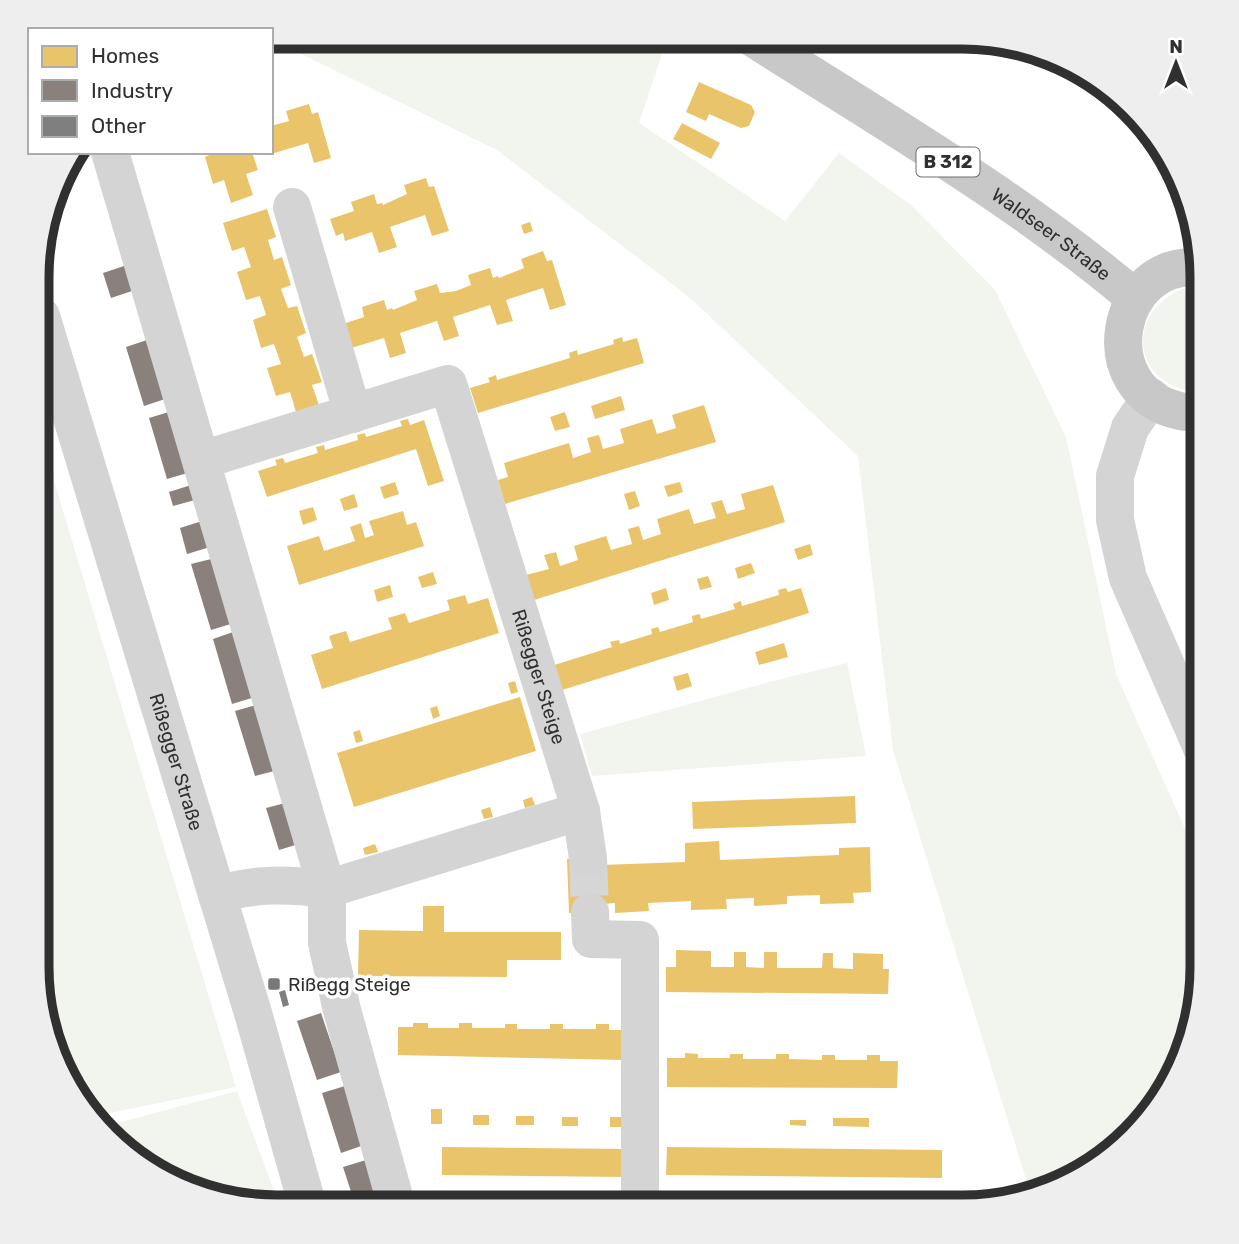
<svg xmlns="http://www.w3.org/2000/svg" width="1239" height="1244" viewBox="0 0 1239 1244" font-family="Rubik,sans-serif">
  <rect width="100%" height="100%" fill="#fff"/>
  <path fill="#f1f5ed" d="M277 37 661 38 666 41 639 123 785 221 839 153 911 205 995 290 1066 437 1116 674 1185 829 1202 858V982L1170 1087 1108 1158 1039 1194 1022 1198 1026 1179 893 750 858 456 689 297 497 150 271 39Z
    M1182 289H1202V391L1200 392C1134 388 1122 316 1182 289Z
    M40 434 236 1087 91 1117 86 1113 50 1044 37 982Z
    M847 663 866 756 592 776 580 734 769 682Z
    M237 1091 280 1207H262L157 1175 103 1127Z"/>
  <path fill="#e9c46a" d="M699 82 751 105 755 112 749 126 741 128 709 114 706 121 686 112Z
    M309 104 312 114 318 112 331 158 314 163 308 143 271 154V126L289 121 286 111Z
    M682 123 720 143 711 159 673 139Z
    M216 152H252L258 170 246 174 253 195 231 203 224 180 213 184 205 157Z
    M426 178 429 187 434 186 449 231 432 236 425 215 390 227 397 247 379 253 372 232 345 241 343 233 336 236 330 219 354 211 351 202 374 194 377 204 382 203 383 205 407 194 404 185Z
    M267 209 276 237 268 240 274 260 282 257 291 285 281 289 288 308 297 306 306 333 297 337 304 357 312 354 322 382 312 385 319 405 296 412 290 392 276 396 267 368 281 364 274 344 261 348 253 320 266 315 260 296 246 300 237 272 251 267 244 247 232 251 223 223Z
    M530 222 533 231 524 234 521 225Z
    M543 251 547 261 552 260 566 305 550 310 543 288 506 300 513 321 497 325 490 305 453 317 459 336 444 341 437 321 400 333 406 353 390 358 384 338 348 349 340 325 364 317 362 307 384 300 387 310 392 308 393 310 417 300 414 291 437 284 440 293 456 291 471 285 468 275 490 268 493 278 498 276 499 278 524 268 521 259Z
    M622 337 623 342 637 338 644 363 478 413 470 388 490 382 488 378 496 375 497 380 570 358 569 353 577 350 578 355 614 344 613 340Z
    M621 396 625 410 595 419 591 406Z
    M704 405 716 442 505 504 498 480 508 477 504 463 569 443 573 458 591 452 587 438 599 435 603 449 624 443 620 429 652 419 657 434 676 428 672 415Z
    M565 412 570 427 555 431 550 417Z
    M408 419 410 425 424 420 444 481 428 486 416 449 267 497 258 471 277 465 275 460 283 458 285 463 318 453 316 447 324 445 325 450 358 440 357 435 365 433 366 437 402 426 400 421Z
    M395 482 399 494 384 499 380 487Z
    M680 482 683 492 668 497 664 486Z
    M773 485 785 522 534 600 526 575 549 569 544 555 556 552 560 566 578 560 574 546 606 536 611 550 632 544 628 529 639 526 643 540 661 534 657 519 689 509 694 524 716 518 711 503 722 500 727 514 745 509 741 494Z
    M635 491 640 506 629 510 624 494Z
    M354 494 358 507 344 511 340 499Z
    M313 507 317 520 303 525 299 511Z
    M403 511 407 525 416 522 424 546 299 585 287 546 319 536 324 551 355 541 350 527 361 523 365 538 374 535 369 521Z
    M810 544 813 555 798 560 794 549Z
    M751 563 755 573 738 579 735 568Z
    M433 572 437 584 422 588 418 577Z
    M708 576 712 587 700 590 697 579Z
    M390 585 393 597 377 602 374 590Z
    M666 588 669 600 654 605 651 593Z
    M786 588 788 592 801 588 809 613 559 691 551 666 612 647 610 642 619 640 620 644 652 634 651 629 658 627 660 632 693 622 692 616 700 614 701 619 735 609 733 604 741 601 742 606 779 595 778 590Z
    M465 595 468 604 488 598 499 633 322 689 311 655 333 648 329 636 346 631 350 642 392 629 388 618 405 613 409 623 450 610 447 600Z
    M784 643 788 657 759 665 755 652Z
    M688 673 692 686 677 691 673 677Z
    M515 681 518 692 511 694 508 683Z
    M520 697 536 751 354 807 337 753Z
    M437 706 440 716 433 719 430 708Z
    M360 730 363 741 356 743 353 732Z
    M855 796 856 823 693 829 692 802Z
    M532 797 535 805 525 808 523 800Z
    M490 807 493 817 484 819 481 810Z
    M719 841 720 860 839 855V848L870 847 871 892 853 893 854 903 820 904V895L787 896V904L754 906V898L726 899 727 909 691 910V901L648 903 649 911 615 913V903L603 904V911L569 913 567 859 600 857 601 865 685 862V843Z
    M375 844 378 852 365 855 363 848Z
    M423 906H444V932H561V960H507V977L358 976 359 930 423 931Z
    M676 950 711 951V967H734V952H746V967L764 968V952H777V968H822L823 953H833V968L853 969V953L883 954V969H889L888 994 666 992V967H676Z
    M413 1023H428V1028H459V1023H472V1028H505V1024H517V1029H550V1024H563V1029H596V1024H609V1030H625L624 1060 398 1055V1027H413Z
    M685 1053 698 1054V1058H730V1054H743V1059H776V1054H789V1059L822 1060V1055H835V1060H867V1055H880V1061H898L897 1088 667 1087V1058H685Z
    M431 1109H442V1124H431Z
    M473 1115H489V1125H473Z
    M516 1116H534V1125H516Z
    M562 1117H578V1126H562Z
    M610 1117H624V1127H610Z
    M833 1118H869V1127L833 1126Z
    M790 1120H806V1126L790 1125Z
    M442 1147 626 1149V1177L442 1175Z
    M667 1147 942 1150V1178L666 1175Z"/>
  <path fill="#8a817c" d="M127 265 135 290 111 298 103 273Z
    M150 339 168 398 144 406 126 347Z
    M172 411 191 472 167 479 149 418Z
    M191 485 195 500 173 506 169 492Z
    M202 521 210 547 187 554 180 528Z
    M215 558 234 623 211 630 191 564Z
    M236 631 255 697 232 704 213 639Z
    M259 704 278 770 255 776 235 711Z
    M289 802 302 843 279 850 266 808Z
    M321 1013 341 1072 317 1080 297 1021Z
    M345 1086 364 1145 341 1153 322 1093Z
    M366 1160 381 1207H356L343 1167Z"/>
  <path fill="#7f7f7f" d="M285 990 289 1005 283 1007 279 992Z"/>
  <g fill="none" stroke-linecap="round" stroke-linejoin="round">
    <path stroke="#d6d6d6" stroke-width="38" stroke-dasharray="38 19" stroke-linecap="butt" d="M588 858 590 912"/>
    <g stroke="#d4d4d4" stroke-width="38">
      <path d="M110 152 327 889C289 884 254 883 217 895"/>
      <path d="M292 207 353 414"/>
      <path id="s1" d="M41 316 253 1013 308 1207"/>
      <path d="M1151 397 1130 428 1115 476V520L1128 578 1202 748"/>
      <path id="s2" d="M202 460 448 384 581 811 588 858"/>
      <path d="M590 912 591 939 640 940V1207"/>
      <path d="M397 1207 342 1010 327 943V889L581 811"/>
    </g>
    <g stroke="#c8c8c8" stroke-width="38">
      <path id="s3" d="M753 38C882 120 1018 199 1135 298"/>
      <path d="M1202 268C1114 257 1090 392 1180 411 1187 413 1195 412 1202 412"/>
    </g>
  </g>
  <rect fill="#787878" stroke="#fff" stroke-width="2.5" x="267" y="977" width="14" height="14" rx="3.5"/>
  <g text-anchor="middle" dominant-baseline="central" stroke-width="7" stroke-linejoin="round" paint-order="stroke">
    <rect fill="#fff" stroke="#6e6e6e" stroke-width="2" x="916.5" y="147.5" width="63" height="29" rx="5"/>
    <g font-size="18" font-weight="bold" fill="#303030">
      <text x="948" y="162">B 312</text>
    </g>
    <g font-size="19" fill="#303030" stroke="#fff">
      <text stroke="none"><textPath href="#s3" startOffset="357">Waldseer Straße</textPath></text>
      <text stroke="none"><textPath href="#s2" startOffset="564">Rißegger Steige</textPath></text>
      <text stroke="none"><textPath href="#s1" startOffset="466">Rißegger Straße</textPath></text>
    </g>
    <g font-size="19" fill="#303030" stroke="#fff" text-anchor="start">
      <text x="288" y="984">Rißegg Steige</text>
    </g>
  </g>
  <path d="M0 0H1239V1244H0ZM277 49H962A228 228 0 0 1 1190 277V967A228 228 0 0 1 962 1195H277A228 228 0 0 1 49 967V277A228 228 0 0 1 277 49Z" fill="#eee" fill-rule="evenodd"/>
  <path fill="none" stroke="#303030" stroke-width="9" d="M277 49H962A228 228 0 0 1 1190 277V967A228 228 0 0 1 962 1195H277A228 228 0 0 1 49 967V277A228 228 0 0 1 277 49Z"/>
  <rect x="28" y="28" width="245" height="126" fill="#ffffff" stroke="#acacac" stroke-width="2"/>
  <rect x="42" y="46" width="35" height="21" fill="#e9c46a" stroke="#acacac" stroke-width="2"/>
  <text x="91" y="63" font-size="21" fill="#303030">Homes</text>
  <rect x="42" y="80" width="35" height="21" fill="#8a817c" stroke="#acacac" stroke-width="2"/>
  <text x="91" y="98" font-size="21" fill="#303030">Industry</text>
  <rect x="42" y="116" width="35" height="21" fill="#7f7f7f" stroke="#acacac" stroke-width="2"/>
  <text x="91" y="133" font-size="21" fill="#303030">Other</text>
  <g transform="translate(1176 63)" stroke="#ffffff" stroke-width="5" paint-order="stroke">
  <path d="M0-5L12 26L0 18L-12 26Z" fill="#303030"/>
  <text y="-10" font-size="19" font-weight="bold" text-anchor="middle" fill="#303030">N</text>
  </g>
</svg>
